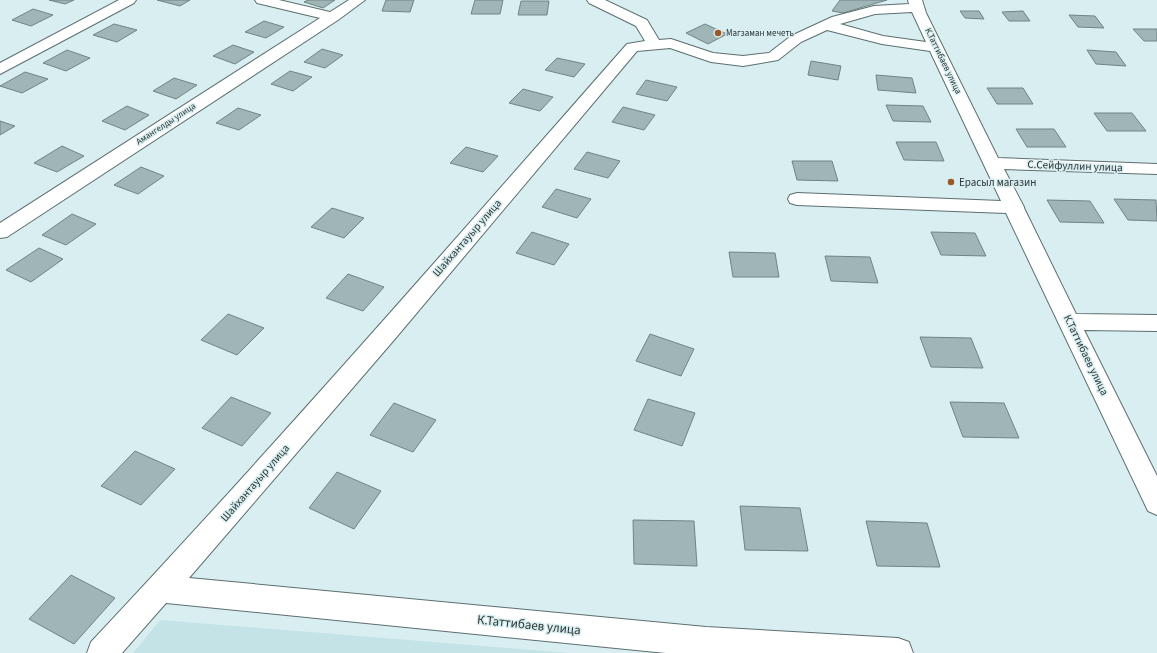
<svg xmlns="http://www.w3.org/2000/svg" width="1157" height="653" viewBox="0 0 1157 653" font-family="'Source Sans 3',sans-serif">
  <rect width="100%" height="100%" fill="#d9eef0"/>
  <path fill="#c4e3e6" d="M160 620 570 653H133Z"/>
  <path fill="#a0b5b6" stroke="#708486" d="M49 0H74L65 4Z
    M157 0H190L180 6Z
    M308 0H335L323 8 304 2Z
    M386 0H414L410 12 382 11Z
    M475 0H503L500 14H471Z
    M840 0H887L843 13 832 11Z
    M521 1H549L547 15H518Z
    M33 9 53 15 31 26 12 20Z
    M960 11H979L984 19 965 18Z
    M1023 11 1030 21H1009L1002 12Z
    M1069 15 1095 16 1104 28 1078 27Z
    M264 21 284 27 266 38 245 32Z
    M114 24 137 30 117 42 93 35Z
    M705 24 727 34 708 44 686 33Z
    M1133 29H1157V41H1144Z
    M233 45 254 52 235 64 213 56Z
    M322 49 343 55 325 68 304 62Z
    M67 50 90 58 66 71 43 63Z
    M1087 50 1116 52 1126 66 1096 64Z
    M557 58 585 64 574 77 545 70Z
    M811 61 841 66 838 80 808 75Z
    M290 71 312 77 293 91 271 84Z
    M25 72 48 79 22 93 0 86Z
    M876 75 912 78 916 93 878 90Z
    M174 78 197 85 176 99 153 91Z
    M646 80 677 87 667 101 636 94Z
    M987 88H1023L1033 104H997Z
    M523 89 553 97 540 111 509 103Z
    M886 105 923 106 931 122 893 121Z
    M127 106 149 115 125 130 102 121Z
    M623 107 655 115 644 130 612 122Z
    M238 108 261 115 239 130 216 123Z
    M1094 113H1132L1146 131H1107Z
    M0 121 15 126 0 135Z
    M1016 129H1054L1066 147H1027Z
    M896 142H936L944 161 904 160Z
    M62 146 84 156 57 172 34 163Z
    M466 147 498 156 483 172 450 163Z
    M587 152 620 161 608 178 574 169Z
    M792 161H832L838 181 797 180Z
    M141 167 164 176 138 194 114 185Z
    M556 189 591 199 577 218 542 207Z
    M1114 199 1156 200 1157 221 1128 220Z
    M1047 200 1090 201 1104 223 1060 222Z
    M332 208 364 218 344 238 311 227Z
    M72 214 96 224 66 245 42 235Z
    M532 232 569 244 554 265 516 253Z
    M931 232 975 233 986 256 941 255Z
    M39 248 63 259 31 282 6 270Z
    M729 252 775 253 779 277H733Z
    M825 256 870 257 878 283 831 281Z
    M348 274 384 287 363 311 326 298Z
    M228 314 264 328 237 355 201 340Z
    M650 334 694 349 681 376 636 361Z
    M920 337 971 338 983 368 931 367Z
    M231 397 271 413 242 446 202 428Z
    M648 399 695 413 682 446 634 430Z
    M950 402 1004 403 1019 438 963 437Z
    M394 403 436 420 413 452 370 435Z
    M135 451 175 469 141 505 101 486Z
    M337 472 381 491 354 529 309 508Z
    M740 506 800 508 808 551 745 550Z
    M633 520 694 521 697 566 634 564Z
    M866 521 927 523 940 567 877 566Z
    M71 575 115 598 74 644 29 619Z"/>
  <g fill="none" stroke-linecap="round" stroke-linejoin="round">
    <defs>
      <path id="minor" d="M119 0H136L134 3 0 74V63Z
        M255 0H279L330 12 349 0H365L338 20 7 237 0 238V223L320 18 257 3Z
        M587 0H605L647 20 659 40 671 39 713 53 743 56 769 53 791 36 832 17 874 6 909 4 908 0H922L926 13 998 158 1157 164V174L1004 169 1024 207V208L1076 314 1157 315V331L1084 330 1157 476V515L1148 511 1006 213 797 205 790 203 788 199 790 195 797 193 1001 201 930 51 882 44 827 30 801 42 778 60 743 66 711 62 670 48 637 51 394 340 189 578 706 627 898 638 909 642 913 653H666L166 603 122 653H87L91 642C274 447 450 245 627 44L645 41 636 26 589 3ZM912 12 926 42 883 36 840 24 875 14Z"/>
    </defs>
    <use href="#minor" stroke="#5c6f70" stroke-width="2"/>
    <use href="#minor" fill="#fff" fill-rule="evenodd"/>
  </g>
  <g fill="#9a5727" stroke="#d9eef0" stroke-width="1.5">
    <circle cx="718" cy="33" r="4"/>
    <circle cx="951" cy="182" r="4"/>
  </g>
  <g text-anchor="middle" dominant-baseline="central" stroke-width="3" stroke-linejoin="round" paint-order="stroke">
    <g font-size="9" fill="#2e3637" stroke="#d9eef0" text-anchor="start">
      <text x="726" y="33">Магзаман мечеть</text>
    </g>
    <g font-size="9" fill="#2e3637" stroke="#d9eef0">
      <text transform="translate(943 61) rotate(64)">К.Таттибаев улица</text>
      <text transform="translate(166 124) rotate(-33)">Амангелды улица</text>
    </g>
    <g font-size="11" fill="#2e3637" stroke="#d9eef0">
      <text transform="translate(1075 166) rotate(2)">С.Сейфуллин улица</text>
      <text transform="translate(467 238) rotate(-49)">Шайхантауыр улица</text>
      <text transform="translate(1086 355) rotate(64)">К.Таттибаев улица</text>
      <text transform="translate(255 483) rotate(-49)">Шайхантауыр улица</text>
    </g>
    <g font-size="11" fill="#2e3637" stroke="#d9eef0" text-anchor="start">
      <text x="959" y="182">Ерасыл магазин</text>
    </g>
    <g font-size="13" fill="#2e3637" stroke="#d9eef0">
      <text transform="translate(529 625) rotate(6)">К.Таттибаев улица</text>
    </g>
  </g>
</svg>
